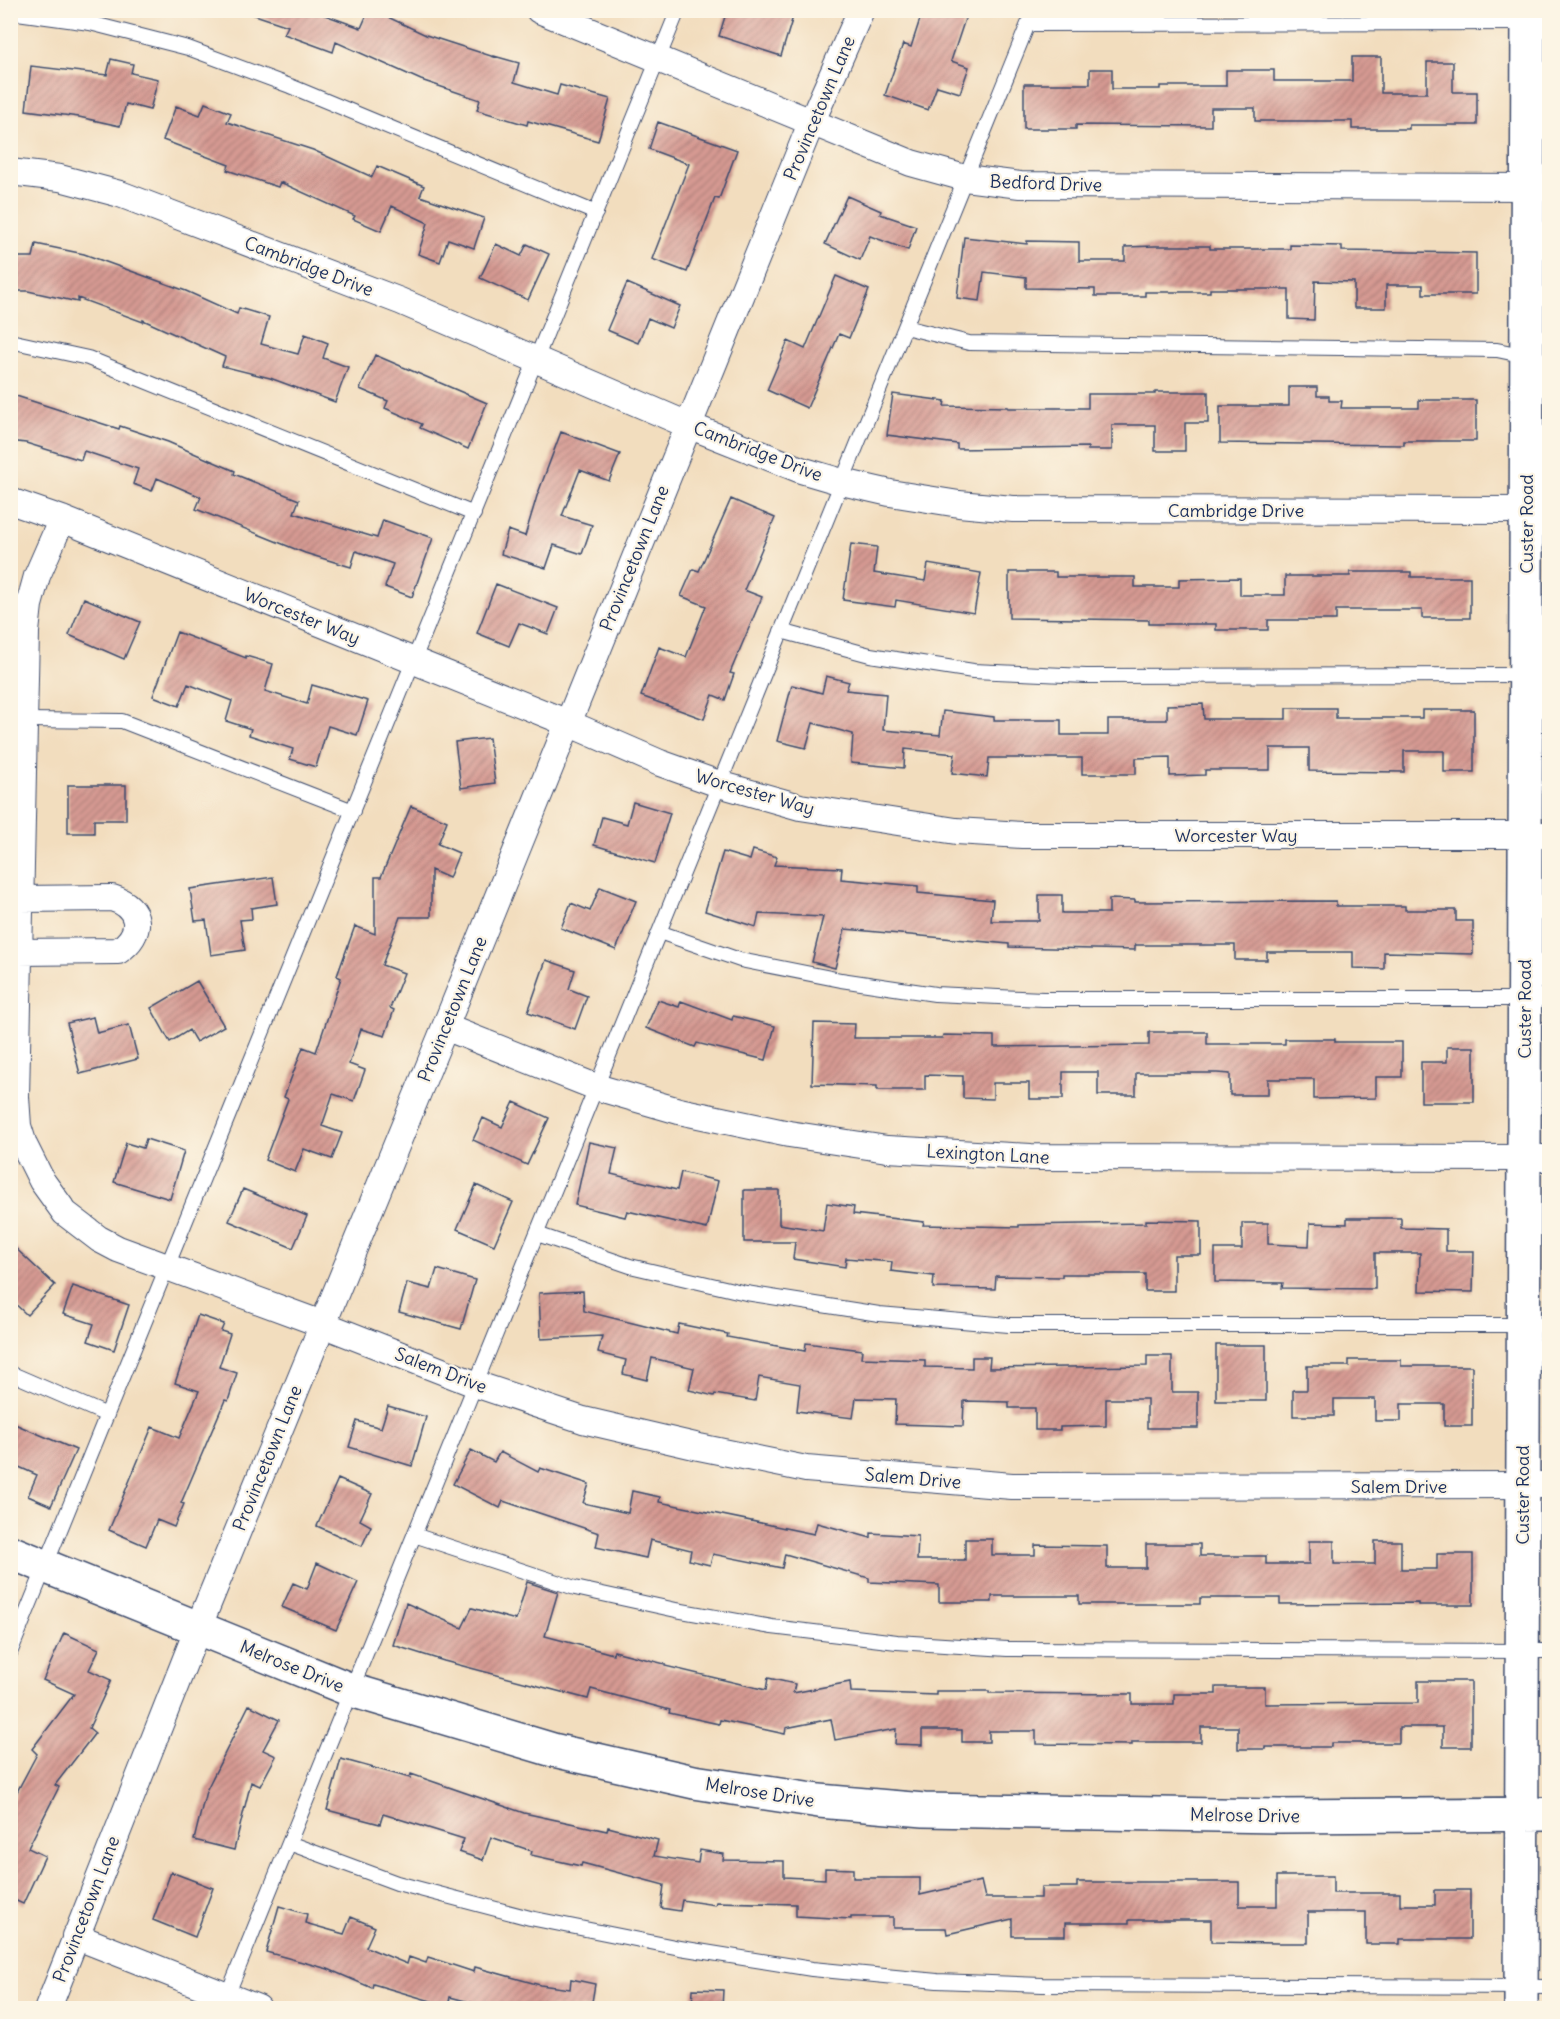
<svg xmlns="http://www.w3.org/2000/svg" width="1560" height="2019" viewBox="0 0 1560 2019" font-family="Delius,sans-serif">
  <defs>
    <pattern id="building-hatch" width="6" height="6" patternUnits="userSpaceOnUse" patternTransform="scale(1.5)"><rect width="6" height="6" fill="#d69a92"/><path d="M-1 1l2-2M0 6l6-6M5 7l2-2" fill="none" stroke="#ad7e7a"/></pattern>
  </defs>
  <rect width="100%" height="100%" fill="#fcf5e5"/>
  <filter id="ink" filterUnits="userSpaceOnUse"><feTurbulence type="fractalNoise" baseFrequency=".0167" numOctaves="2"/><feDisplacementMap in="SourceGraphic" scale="12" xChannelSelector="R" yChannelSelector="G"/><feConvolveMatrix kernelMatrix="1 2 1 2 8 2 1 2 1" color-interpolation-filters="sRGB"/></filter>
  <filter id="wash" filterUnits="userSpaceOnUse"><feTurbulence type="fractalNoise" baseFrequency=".008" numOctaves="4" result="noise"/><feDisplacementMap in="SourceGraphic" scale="24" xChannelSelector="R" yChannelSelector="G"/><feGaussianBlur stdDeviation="1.35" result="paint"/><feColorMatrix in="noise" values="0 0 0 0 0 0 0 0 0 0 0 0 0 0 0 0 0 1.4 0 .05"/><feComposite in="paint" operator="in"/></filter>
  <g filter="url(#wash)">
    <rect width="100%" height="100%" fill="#f2ddbe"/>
    <g id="blocks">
      <path fill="url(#building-hatch)" d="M252 10H311L361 28 369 10H373L426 35 494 57V56L519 63 514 82 557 95 560 85 610 99 598 141 528 121 527 125 477 110 480 100 421 80 336 42 333 52 284 34 288 26 252 14Z
        M727 10H795L781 56 719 36Z
        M923 10H968L951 61 969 67 960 93 937 86 928 110 885 95 903 44 911 47Z
        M1352 57H1381V93H1427V62H1453V92H1477V125H1409V129H1352V121H1255V108H1211V126L1076 125V129H1024V84H1090V69H1112V89H1160V86H1226V70H1274V81H1352Z
        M111 59 133 64 131 73 158 79 150 110 126 104 120 126 79 117 26 110 31 66 107 75Z
        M205 103 231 113 227 122 313 150 372 177 377 166 424 186 420 196 484 218 474 248 448 239 440 262 418 254 428 223 392 206 381 231 353 219 355 216 280 182 278 187 227 170 229 165 163 140 176 106 200 115Z
        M658 122 737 150 719 199 715 198 687 272 652 259 689 164 649 149Z
        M847 196 881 211 880 214 916 226 908 250 870 236 860 260 825 244Z
        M964 237 1027 244V241L1079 242V261H1125V247L1155 246H1210V249H1290V245L1342 246V251L1476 253V294H1423V285H1386V308H1354V282L1315 281 1314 320 1289 319V289H1210V292H1145V296H1095V289L1026 288V277L984 272 980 301 957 298Z
        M36 244 84 254 186 291 237 314 239 308 269 317 261 344 298 354 305 334 328 343 323 358 348 367 335 402 270 378 222 366 225 357 143 320V322L78 298V302L28 291H10V257H33Z
        M496 244 521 256 527 244 549 254 528 300 480 278Z
        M836 276 869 290 849 338 839 334 807 408 767 390 788 341 805 349Z
        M627 283 680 306 671 328 648 318 638 343 607 330Z
        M375 355 487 403 468 449 420 428 422 424 385 408 388 401 360 389Z
        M1289 387H1317V396H1329V401H1342L1341 408H1419V400H1476V441H1404V445L1220 443V406H1289Z
        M1155 392H1208V423H1185V451H1155V425H1112V450H1088V447L957 449V444L887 435 893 394 945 401 944 406 1008 407V408H1088V394H1155Z
        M10 394 119 429 120 426 168 442 235 471 234 474 299 500 294 513 377 538 383 520 433 538 412 597 385 587 393 564 356 551 351 567 305 553 196 509 201 497 157 478 152 491 133 484 138 469 84 451 81 460 26 443 10 441Z
        M561 432 620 454 609 481 580 470 562 516 592 525 582 554 554 545 546 568 501 554 508 530 525 536 537 496Z
        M731 499 775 518 744 590 762 597 730 673 734 674 725 700 713 695 704 719 641 696 659 647 686 657 706 606 681 596 693 569 699 571Z
        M851 544 877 547 874 573 925 581 928 564 981 573 974 613 896 600 895 607 843 600Z
        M1009 572H1056V577H1135V587H1179V579L1240 578V595H1285V576H1350V572H1411V577H1470V618H1422V610H1336V620H1268V630H1216V624H1149V620L1009 618Z
        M496 584 558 608 548 634 519 623 509 646 477 633Z
        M84 598 140 622 124 659 69 635Z
        M177 632 246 658V656L273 664 265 691 307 704 312 685 368 701 357 735 328 726 316 767 290 759 293 749 249 735 251 729 226 721 232 701 188 684 179 706 153 696Z
        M826 676 849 682 846 690 886 694 883 730 940 735 943 711 994 717V720H1061V735H1108V720H1167V705L1203 704 1204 719H1286V708H1336V718H1422V710H1474V772H1444V751H1404V772L1309 771V748H1270V770H1205V775L1170 776V757L1136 758V774H1082V758H989L987 777 952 773 955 754 905 749 904 768 851 763 853 734 813 723 806 748 777 741 792 685 822 693Z
        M489 738 495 783 461 788 455 742Z
        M68 785H126V820H94V833H68Z
        M633 802 670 813 655 863 594 845 602 817 627 824Z
        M411 806 447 821 438 844 459 853 449 878 431 870V917H400L382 965 404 973 390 1008 394 1010 385 1036 361 1029 349 1064 365 1070 354 1101 333 1094 322 1126 342 1133 332 1159 304 1149 295 1172 265 1160 288 1099 284 1097 303 1047 316 1052 341 978 337 976 355 926 375 934V877H381Z
        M753 850 777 857 774 865 842 868 841 879 918 886V893L993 900 991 921H1039V895H1062V913H1109V899L1135 900V902L1336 901V906H1405V910H1456V921H1473V954L1384 952V969L1353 968V952H1267V960H1235V945H1135V950L1009 947V944L845 929 835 968 812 962 823 917 759 914 756 927 705 911 723 852 750 860Z
        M273 877 277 904 251 908 252 919 240 920 245 950 211 955 206 920 195 921 190 889Z
        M600 887 636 901 616 950 561 928 571 903 590 911Z
        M546 960 575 970 569 989 587 996 575 1029 528 1012Z
        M197 981 224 1026 196 1042 189 1030 170 1042 151 1008Z
        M658 1000 679 1007 681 1001 732 1020 733 1016 775 1026 766 1060 697 1043 695 1047 646 1028Z
        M93 1017 97 1033 129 1025 138 1059 80 1074 67 1023Z
        M814 1023 855 1024 854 1038H942L943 1035 994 1036V1047L1149 1045V1032H1207V1044H1285V1039H1335V1042H1402V1077H1376V1098L1314 1099V1079H1268V1095H1230V1074L1217 1073H1136V1095H1098V1072H1063V1099H1029V1083H993V1099L963 1098V1076L925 1075V1090H877V1086L812 1084Z
        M1447 1047H1474V1102H1421V1062H1447Z
        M514 1102 549 1118 527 1165 473 1140 483 1118 502 1127Z
        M146 1139 184 1151 170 1199 114 1182 126 1143 143 1148Z
        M589 1142 617 1148 611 1174 677 1190 681 1172 718 1181 707 1229 627 1211 625 1217 575 1205Z
        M476 1185 513 1202 494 1245 457 1229Z
        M243 1189 307 1216 293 1248 229 1221Z
        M744 1190H779V1224L823 1231 827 1203 854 1207 853 1214 924 1222 923 1225 1019 1227V1225L1146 1223V1220L1201 1221V1255H1174V1291H1145V1274H1062V1277L996 1276 995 1289 933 1288 934 1276 891 1271 892 1262 846 1258 845 1267 793 1259 795 1242H744Z
        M1347 1218H1401V1228L1446 1229V1251H1474L1473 1292 1419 1291 1420 1253H1375V1289L1282 1288 1283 1283 1215 1282V1249H1242V1223H1268V1244L1309 1246 1310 1223 1347 1224Z
        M10 1243 55 1285 27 1315 10 1299Z
        M437 1269 475 1280 461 1329 399 1312 407 1283 431 1289Z
        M73 1286 129 1305 114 1350 88 1341 94 1324 63 1314Z
        M583 1291 584 1311 677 1334 679 1324 728 1334 727 1337 805 1351 806 1343 862 1350 861 1358 925 1360V1367L972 1368V1357H990L989 1368 1147 1366V1356H1172V1392H1198V1428H1147V1399H1106V1426L1060 1427V1430H1035V1408H1009V1402L964 1401 963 1426 895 1424 896 1399 856 1398 853 1418 797 1411 800 1384 759 1377 755 1401 715 1394 714 1396 689 1390 694 1368 652 1358 647 1380 623 1374 626 1360 598 1353 602 1336 541 1339 539 1293Z
        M198 1315 224 1324 221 1331 230 1334 219 1367 237 1373 228 1401 225 1400 181 1503 184 1504 174 1527 157 1520 146 1546 109 1530 152 1427 179 1438 199 1391 175 1383Z
        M1216 1345H1266V1401H1216Z
        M1349 1360H1401V1366H1472V1426H1444V1404H1401V1421H1375V1399H1334V1416H1293V1390H1307V1366H1349Z
        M388 1406 426 1417 412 1466 349 1447 357 1421 381 1428Z
        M10 1422 76 1450 51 1506 28 1496 37 1475 10 1463Z
        M471 1450 494 1462 500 1452 538 1472 540 1468 589 1484 583 1503 628 1513 632 1491 660 1497 659 1502 814 1534 817 1523 871 1538V1533L918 1536 917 1560H965V1539H992V1555H1035V1545L1107 1546V1568H1146V1544H1200V1556H1266V1564H1309V1541H1334V1564H1375V1541H1401V1569H1437V1554H1473V1605H1418V1603L1280 1604V1598H1200V1604H1079V1596H992V1602H939V1585L869 1582V1578L785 1554 782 1568 713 1554 710 1565 689 1560 691 1550 650 1540 646 1558 596 1547 599 1533 503 1501 500 1508 453 1484Z
        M338 1479 372 1494 360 1520 371 1526 362 1546 317 1526Z
        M317 1563 358 1582 336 1630 282 1607 293 1583 307 1589Z
        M527 1582 558 1592 545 1636 613 1654 614 1651 665 1664V1666L766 1690 768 1678 795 1684 793 1693 850 1682 851 1692 936 1695V1691H989V1693L1132 1694V1704H1174V1694H1216V1687H1265V1704L1418 1703V1681H1471V1747H1443V1727H1399V1743H1331V1747H1265V1749H1238V1727H1201V1742H1132V1745L1036 1744V1731H989V1742H962V1730H922V1745L895 1744 896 1729 835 1740 831 1719 786 1728 785 1734 720 1720 719 1724 669 1713 670 1710 591 1689 588 1699 444 1661 393 1645 406 1603 462 1628 472 1608 516 1620Z
        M64 1633 99 1649 89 1670 111 1680 89 1728 95 1733 55 1785 59 1787 28 1848 45 1856 23 1904 10 1898V1805L37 1754 32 1749 74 1694 43 1680Z
        M249 1705 279 1720 263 1750 276 1756 260 1786 251 1782 234 1850 194 1840 206 1791Z
        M341 1759 410 1778 411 1774 524 1813 607 1831 608 1827 658 1840 654 1856 698 1863 700 1850 724 1854 723 1860 784 1861V1877L825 1879V1868L853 1869V1878H920V1895L981 1881 985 1898H1041V1887H1077V1882H1239V1906H1277V1876H1333V1893H1400V1905H1435V1890H1470V1939H1400V1944H1366V1912H1308V1943H1277L1211 1942V1920H1129V1923H1065V1936H1012V1919L947 1934 946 1928H893V1917H851V1919L796 1916V1904L716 1902 715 1905 682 1900 680 1911 661 1908 664 1885 582 1863 581 1866 531 1855 532 1851 491 1837 483 1860 459 1852 464 1839 383 1814 380 1824 327 1810Z
        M171 1872 213 1888 195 1937 153 1920Z
        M279 1906 307 1914 305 1923 344 1934 351 1917 375 1927 366 1947 407 1964 409 1957 426 1963 428 1957 474 1972 475 1967 540 1985 570 1989 571 1979 595 1984 591 2008H492L450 1997 448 2006 373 1984 372 1988 328 1969 266 1952Z
        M693 1989 723 1990 722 2008H692Z"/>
    </g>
  </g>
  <g filter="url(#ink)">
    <use href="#blocks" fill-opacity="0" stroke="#3b496c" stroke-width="1.5"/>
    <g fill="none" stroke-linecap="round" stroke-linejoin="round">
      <defs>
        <path id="service" d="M10 12 90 23 188 48 290 86 596 213
          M905 327 969 343 1497 350 1550 361
          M10 341 88 358 474 514
          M781 631 870 655 973 671 1086 676 1550 675
          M24 720 122 721 353 811
          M659 932 740 960 841 980 935 994 1043 999H1550
          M537 1234 630 1266 746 1293 879 1314 1009 1325H1550
          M10 1373 107 1415
          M414 1535 575 1588 676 1610 772 1627 897 1642 1007 1649 1550 1651
          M10 1653 678 10
          M289 1843 397 1883 530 1918 680 1948 812 1969 937 1981 1042 1985 1550 1987
          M222 2008 1028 24 1550 23"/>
        <path id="minor" d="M539 10 911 163 965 178 1020 185 1550 187
          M10 172 60 178 120 194 400 301 688 425 801 470 842 482 890 493 959 504 1013 509 1550 510
          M10 501 62 519 568 723 660 763 719 784 800 807 956 831 1022 835H1550
          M62 519 37 576 29 605 26 632 16 1097 18 1126 24 1145 42 1181 65 1213 99 1239 118 1249 322 1324 475 1384 583 1420 699 1447 806 1469 1012 1486 1550 1485
          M18 952 118 951C144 934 142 907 112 898L20 899
          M445 1027 596 1087 679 1111 789 1134 887 1149 1031 1157 1550 1158
          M75 1936 258 2008
          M48 2008 198 1628 445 1027 812 121 861 10"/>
        <path id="tertiary" d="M10 1552 351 1690 553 1750 694 1782 819 1801 924 1810 1279 1816 1550 1814
          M1521 2008 1528 10"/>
      </defs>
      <use href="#service" stroke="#3b496c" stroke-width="16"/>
      <use href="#minor" stroke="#3b496c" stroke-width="28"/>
      <use href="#tertiary" stroke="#3b496c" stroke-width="36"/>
      <use href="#service" stroke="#fff" stroke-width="14"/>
      <use href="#minor" stroke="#fff" stroke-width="26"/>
      <use href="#tertiary" stroke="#fff" stroke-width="33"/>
    </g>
  </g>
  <g text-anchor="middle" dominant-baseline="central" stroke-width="4.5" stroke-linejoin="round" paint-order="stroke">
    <g font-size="18" fill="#1b2f5e" stroke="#fcf5e5">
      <text transform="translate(819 108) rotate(-67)">Provincetown Lane</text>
      <text transform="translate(1046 183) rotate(2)">Bedford Drive</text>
      <text transform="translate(309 266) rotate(21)">Cambridge Drive</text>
      <text transform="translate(758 451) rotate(21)">Cambridge Drive</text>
      <text x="1236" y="510">Cambridge Drive</text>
      <text transform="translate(1526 524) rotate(-90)">Custer Road</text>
      <text transform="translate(634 558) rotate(-68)">Provincetown Lane</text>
      <text transform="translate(302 616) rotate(22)">Worcester Way</text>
      <text transform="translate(755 792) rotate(16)">Worcester Way</text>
      <text x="1236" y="835">Worcester Way</text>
      <text transform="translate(452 1009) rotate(-68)">Provincetown Lane</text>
      <text transform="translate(1524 1009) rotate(-90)">Custer Road</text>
      <text transform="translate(988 1154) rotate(3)">Lexington Lane</text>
      <text transform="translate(441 1370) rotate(21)">Salem Drive</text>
      <text transform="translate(267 1458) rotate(-68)">Provincetown Lane</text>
      <text transform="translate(913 1478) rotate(5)">Salem Drive</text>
      <text x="1399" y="1486">Salem Drive</text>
      <text transform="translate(1522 1495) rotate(-90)">Custer Road</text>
      <text transform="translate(292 1666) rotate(22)">Melrose Drive</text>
      <text transform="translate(760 1792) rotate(9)">Melrose Drive</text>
      <text transform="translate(1245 1815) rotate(1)">Melrose Drive</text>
      <text transform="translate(86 1909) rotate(-69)">Provincetown Lane</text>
    </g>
  </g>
  <rect width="1560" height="2019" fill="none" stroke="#fcf5e5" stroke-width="36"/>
</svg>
